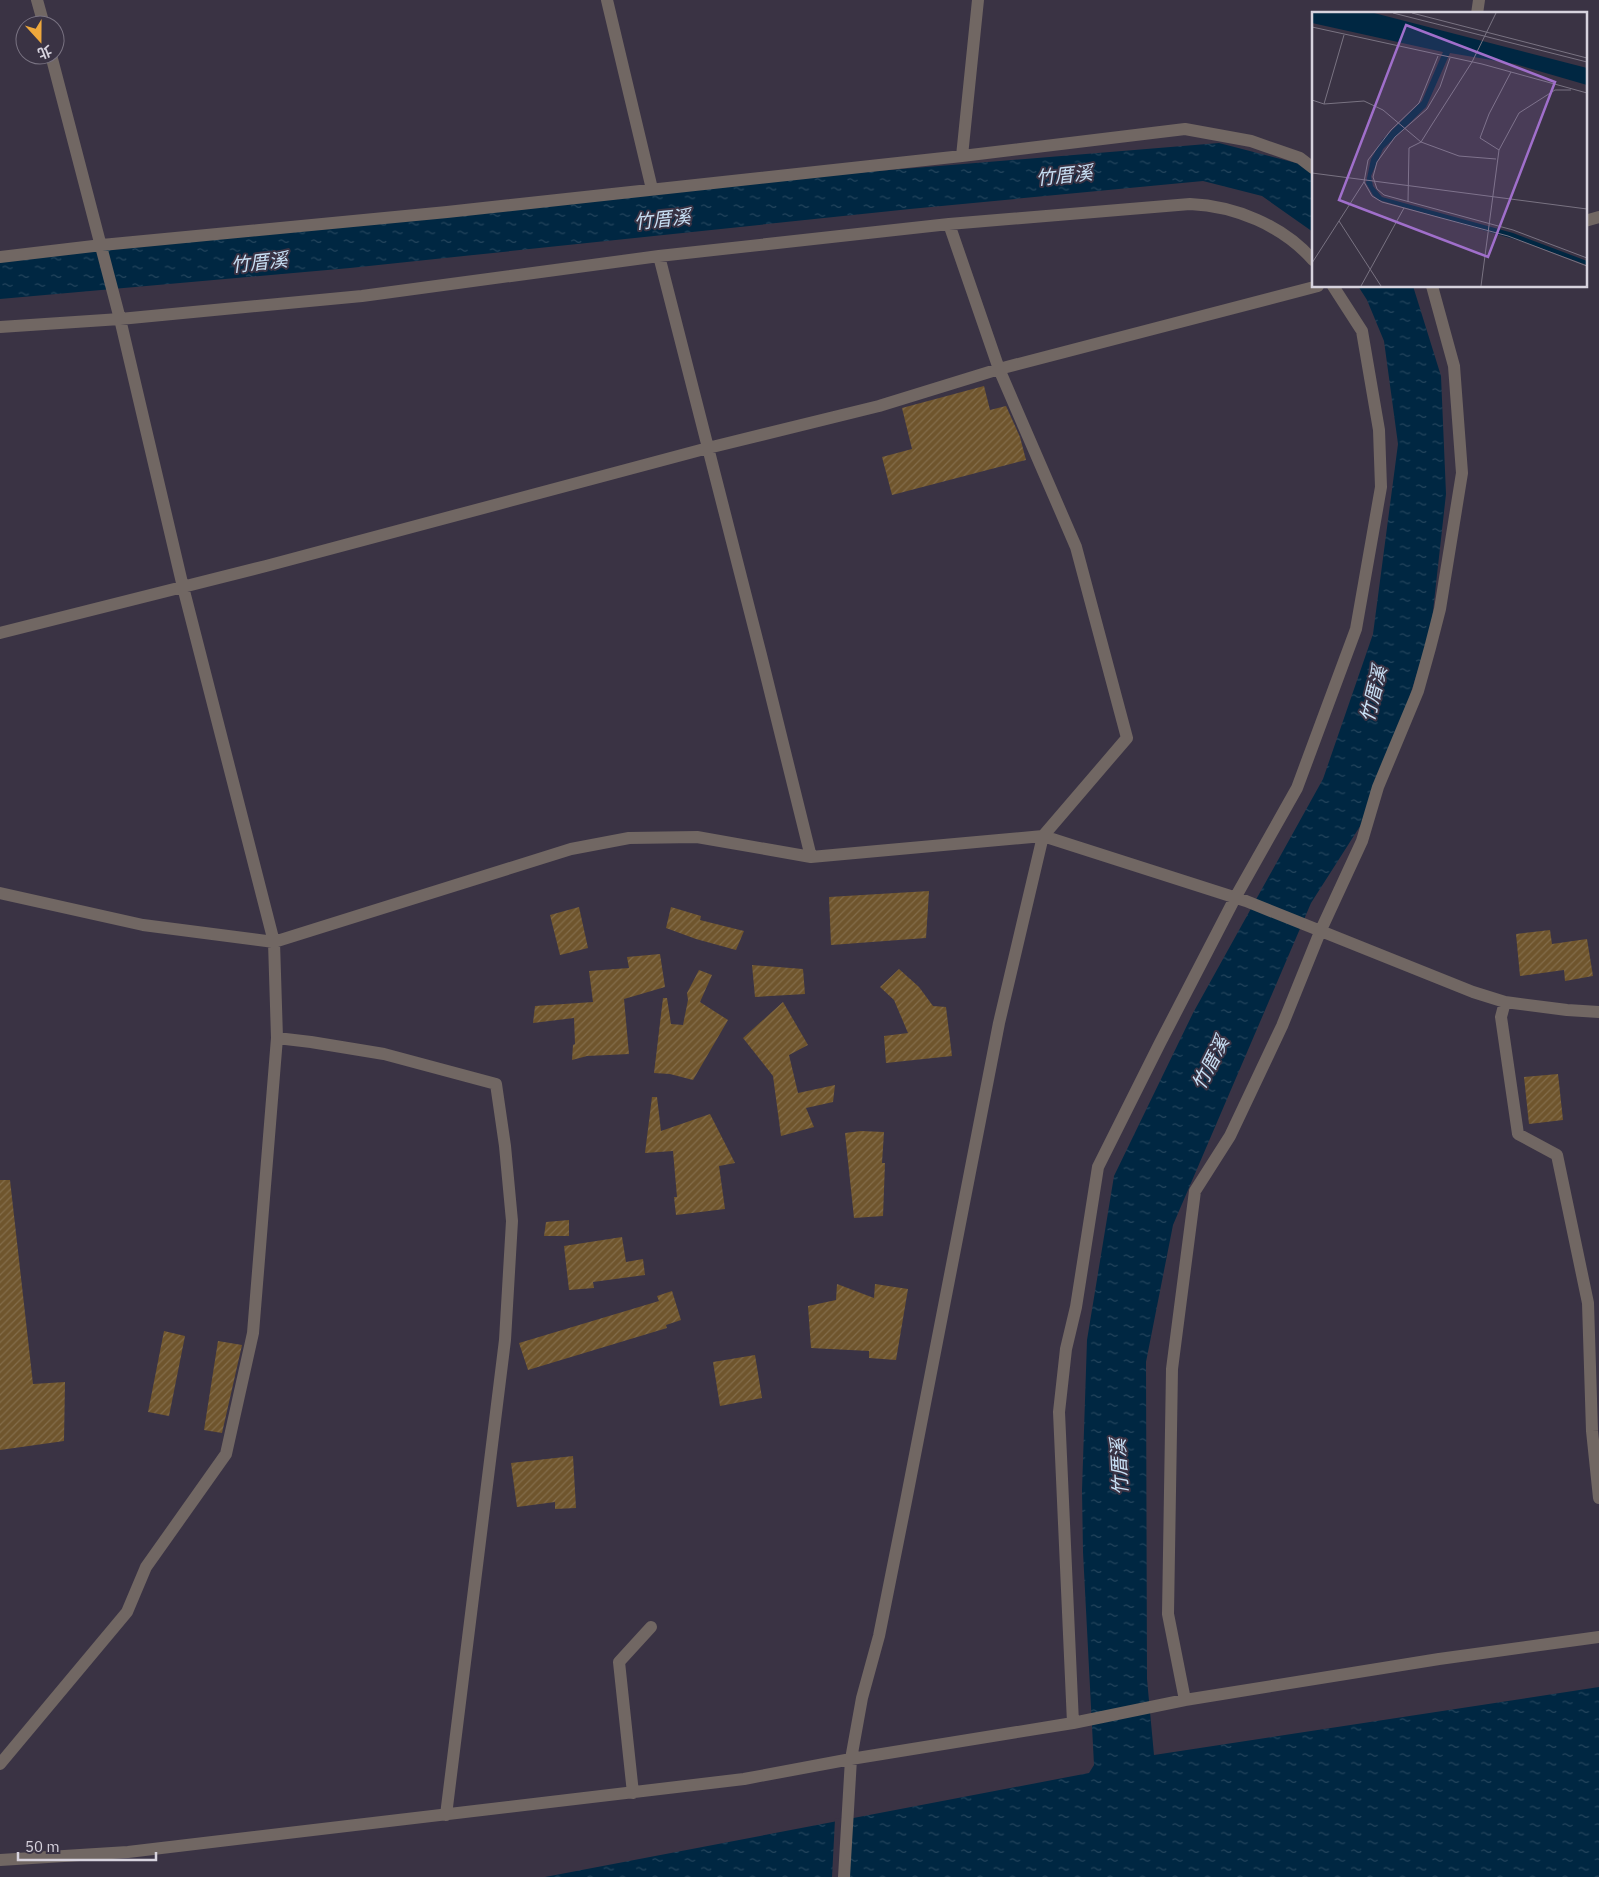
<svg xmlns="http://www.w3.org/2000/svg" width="1599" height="1877" viewBox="0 0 1599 1877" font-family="'IBM Plex Sans','Noto Sans TC',sans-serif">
  <defs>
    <pattern id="water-ripples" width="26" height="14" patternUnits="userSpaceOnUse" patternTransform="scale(1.25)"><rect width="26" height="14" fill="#002742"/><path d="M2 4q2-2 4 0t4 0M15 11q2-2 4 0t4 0" fill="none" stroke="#24455d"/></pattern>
    <pattern id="building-hatch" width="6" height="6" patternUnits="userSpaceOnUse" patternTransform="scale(1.25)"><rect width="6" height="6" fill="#6f552d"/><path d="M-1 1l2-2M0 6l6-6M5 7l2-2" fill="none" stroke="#836d4b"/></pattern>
  </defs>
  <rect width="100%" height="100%" fill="#3a3344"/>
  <path fill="url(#water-ripples)" d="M1219 143 1300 164 1313 175V232L1262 196 1203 181 910 209 350 268 0 299V259L659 189Z
    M1358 286H1413L1441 376 1446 494 1431 629 1406 708 1364 820 1311 903 1173 1225 1146 1362 1147 1679 1154 1755 1599 1687V1877H545L1089 1773 1094 1765 1083 1552 1082 1490 1087 1340 1114 1176 1193 1013 1323 779 1373 634 1398 444 1384 341 1367 300Z"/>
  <path fill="#3a3344" d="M845 1817 843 1877H832L835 1819Z"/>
  <path fill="url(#building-hatch)" d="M984 386 990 410 1006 406 1020 437 1026 460 892 495 882 457 912 449 902 408Z
    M929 891 926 938 831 945 829 897Z
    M579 907 588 948 560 955 550 915Z
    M671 907 701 916 700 920 744 931 736 950 696 939 666 928Z
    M1550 930 1552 944 1587 939 1593 976 1565 981 1564 970 1520 976 1516 934Z
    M660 954 665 987 624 999 629 1054 587 1056 572 1060 573 1045 575 1044 574 1018 533 1023 535 1006 593 1002 589 971 629 968 627 957Z
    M752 965 803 969 805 994 755 997Z
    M899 969 919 987 933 1006 946 1007 952 1056 886 1063 884 1036 908 1033 894 1000 880 987Z
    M699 970 712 975 700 1002 728 1020 693 1080 670 1074 654 1073 663 998H667L671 1024 683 1025 688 1000 687 993Z
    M783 1002 808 1045 789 1055 798 1093 835 1085 833 1102 806 1108 814 1127 781 1136 773 1076 743 1038Z
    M1558 1074 1563 1120 1529 1124 1524 1077Z
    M652 1097H657L661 1131 710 1114 735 1163 719 1166 725 1209 676 1215 674 1197H677L673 1151 645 1153Z
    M861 1131 884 1132 882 1163H885L883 1216 854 1218 845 1133Z
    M0 1180H10L33 1384 65 1382 64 1441 0 1450Z
    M569 1220V1236H544L546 1222Z
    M622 1237 626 1262 643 1259 645 1275 593 1282 594 1288 569 1290 564 1246Z
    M837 1284 874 1298 875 1284 908 1289 896 1360 869 1358V1351L811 1348 808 1306 836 1300Z
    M672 1291 681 1320 666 1325 667 1328 528 1370 519 1343 659 1301 657 1296Z
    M164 1331 185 1336 169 1416 148 1412Z
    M218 1341 242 1345 222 1433 204 1430Z
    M755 1355 762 1398 720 1406 713 1362Z
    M573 1456 576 1508 555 1509V1502L517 1507 511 1463Z"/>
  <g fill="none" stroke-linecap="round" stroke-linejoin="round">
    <path stroke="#716763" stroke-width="12" d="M37 0 44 25
      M607 0 652 189
      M1477 14 1479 0
      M962 156 978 0
      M1585 221 1599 217
      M659 256 761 655 811 857
      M0 257 102 245 447 212 962 156 1185 129 1251 141 1300 158 1313 168
      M0 327 120 319 362 296 659 256 949 224 1190 204C1235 206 1282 225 1313 260
      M0 633 266 566 708 448 879 406 999 369 1318 286
      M0 893 143 925 274 942 571 849 629 838 697 837 811 857 1043 836 1246 901 1473 992 1505 1002 1567 1010 1599 1012
      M1505 1002 1501 1017 1518 1134 1557 1155 1588 1303 1592 1431 1599 1498
      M277 1038 311 1042 384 1054 496 1084 505 1146 512 1221 505 1340 446 1815
      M1185 1700 1168 1614 1172 1369 1195 1191 1230 1136 1282 1026 1320 932 1362 841 1378 787 1418 691 1430 648 1440 609 1462 473 1454 366 1432 286
      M1073 1723 1059 1412 1066 1349 1076 1307 1098 1167 1160 1043 1235 898 1297 788 1356 629 1381 487 1379 430 1362 331 1333 286
      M0 1764 127 1612 146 1567 226 1454 253 1333 277 1038 274 942 183 587 120 319 51 55
      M633 1793 619 1662 651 1627
      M0 1860 128 1852 744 1779 851 1759 1073 1723 1185 1700 1439 1659 1599 1637
      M844 1877 851 1759 862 1698 879 1636 906 1501 999 1023 1043 836 1127 738 1076 547 999 369 949 224"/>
  </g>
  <g text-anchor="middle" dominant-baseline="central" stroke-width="4" stroke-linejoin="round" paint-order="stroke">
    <g font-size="19" font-style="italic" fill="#c8e0f5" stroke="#3a3344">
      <text transform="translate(1064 175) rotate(-6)">竹厝溪</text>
      <text transform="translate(662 219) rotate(-6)">竹厝溪</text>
      <text transform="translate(259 262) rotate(-6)">竹厝溪</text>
      <text transform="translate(1373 694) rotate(-76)">竹厝溪</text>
      <text transform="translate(1210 1063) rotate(-63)">竹厝溪</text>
      <text transform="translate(1119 1467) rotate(-93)">竹厝溪</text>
    </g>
  </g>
  <g transform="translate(1312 12)">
    <rect width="275" height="275" fill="#3a3344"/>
    <path d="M0 1H62L275 56V73L203 52 138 41 114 95 71 137 59 164 61 174 70 185 201 221 275 249V253L212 230 67 188 61 183 54 171 59 147 70 128 110 89 131 40 0 11Z" fill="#002742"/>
    <path fill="none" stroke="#797382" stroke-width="1" d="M81 1 275 50M100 1 275 46M0 15 170 52 275 81M126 44 107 91 79 118 56 148 52 170 60 184 70 190 196 224 275 254M138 46 128 75 115 97 83 125 65 150 61 165 65 177 72 183 201 218 275 246M0 88 12 92 52 89 71 98 109 130 147 144 184 147M12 92 32 23M187 138 168 126 177 102 199 60M0 161 275 197M96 190 97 136 109 130 119 114 160 50 184 1M27 209 69 274M0 251 52 170M49 274 92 196M169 274 187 138 207 101 243 78H259"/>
    <path fill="#a06fcb" fill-opacity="0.15" stroke="#a06fcb" stroke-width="2.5" d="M94 13 243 70 176 245 27 188Z"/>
    <rect width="275" height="275" fill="none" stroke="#d7d3de" stroke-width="2.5"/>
  </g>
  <g transform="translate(40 40) rotate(159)"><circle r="24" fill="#3a3344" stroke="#797382"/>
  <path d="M0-4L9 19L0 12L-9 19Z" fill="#eea83c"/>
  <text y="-8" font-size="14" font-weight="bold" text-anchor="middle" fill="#d7d3de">北</text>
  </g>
  <path d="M18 1852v8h138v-8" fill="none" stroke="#d7d3de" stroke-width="2.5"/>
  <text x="25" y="1852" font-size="15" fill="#d7d3de" stroke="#3a3344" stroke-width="4" paint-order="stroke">50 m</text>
</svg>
